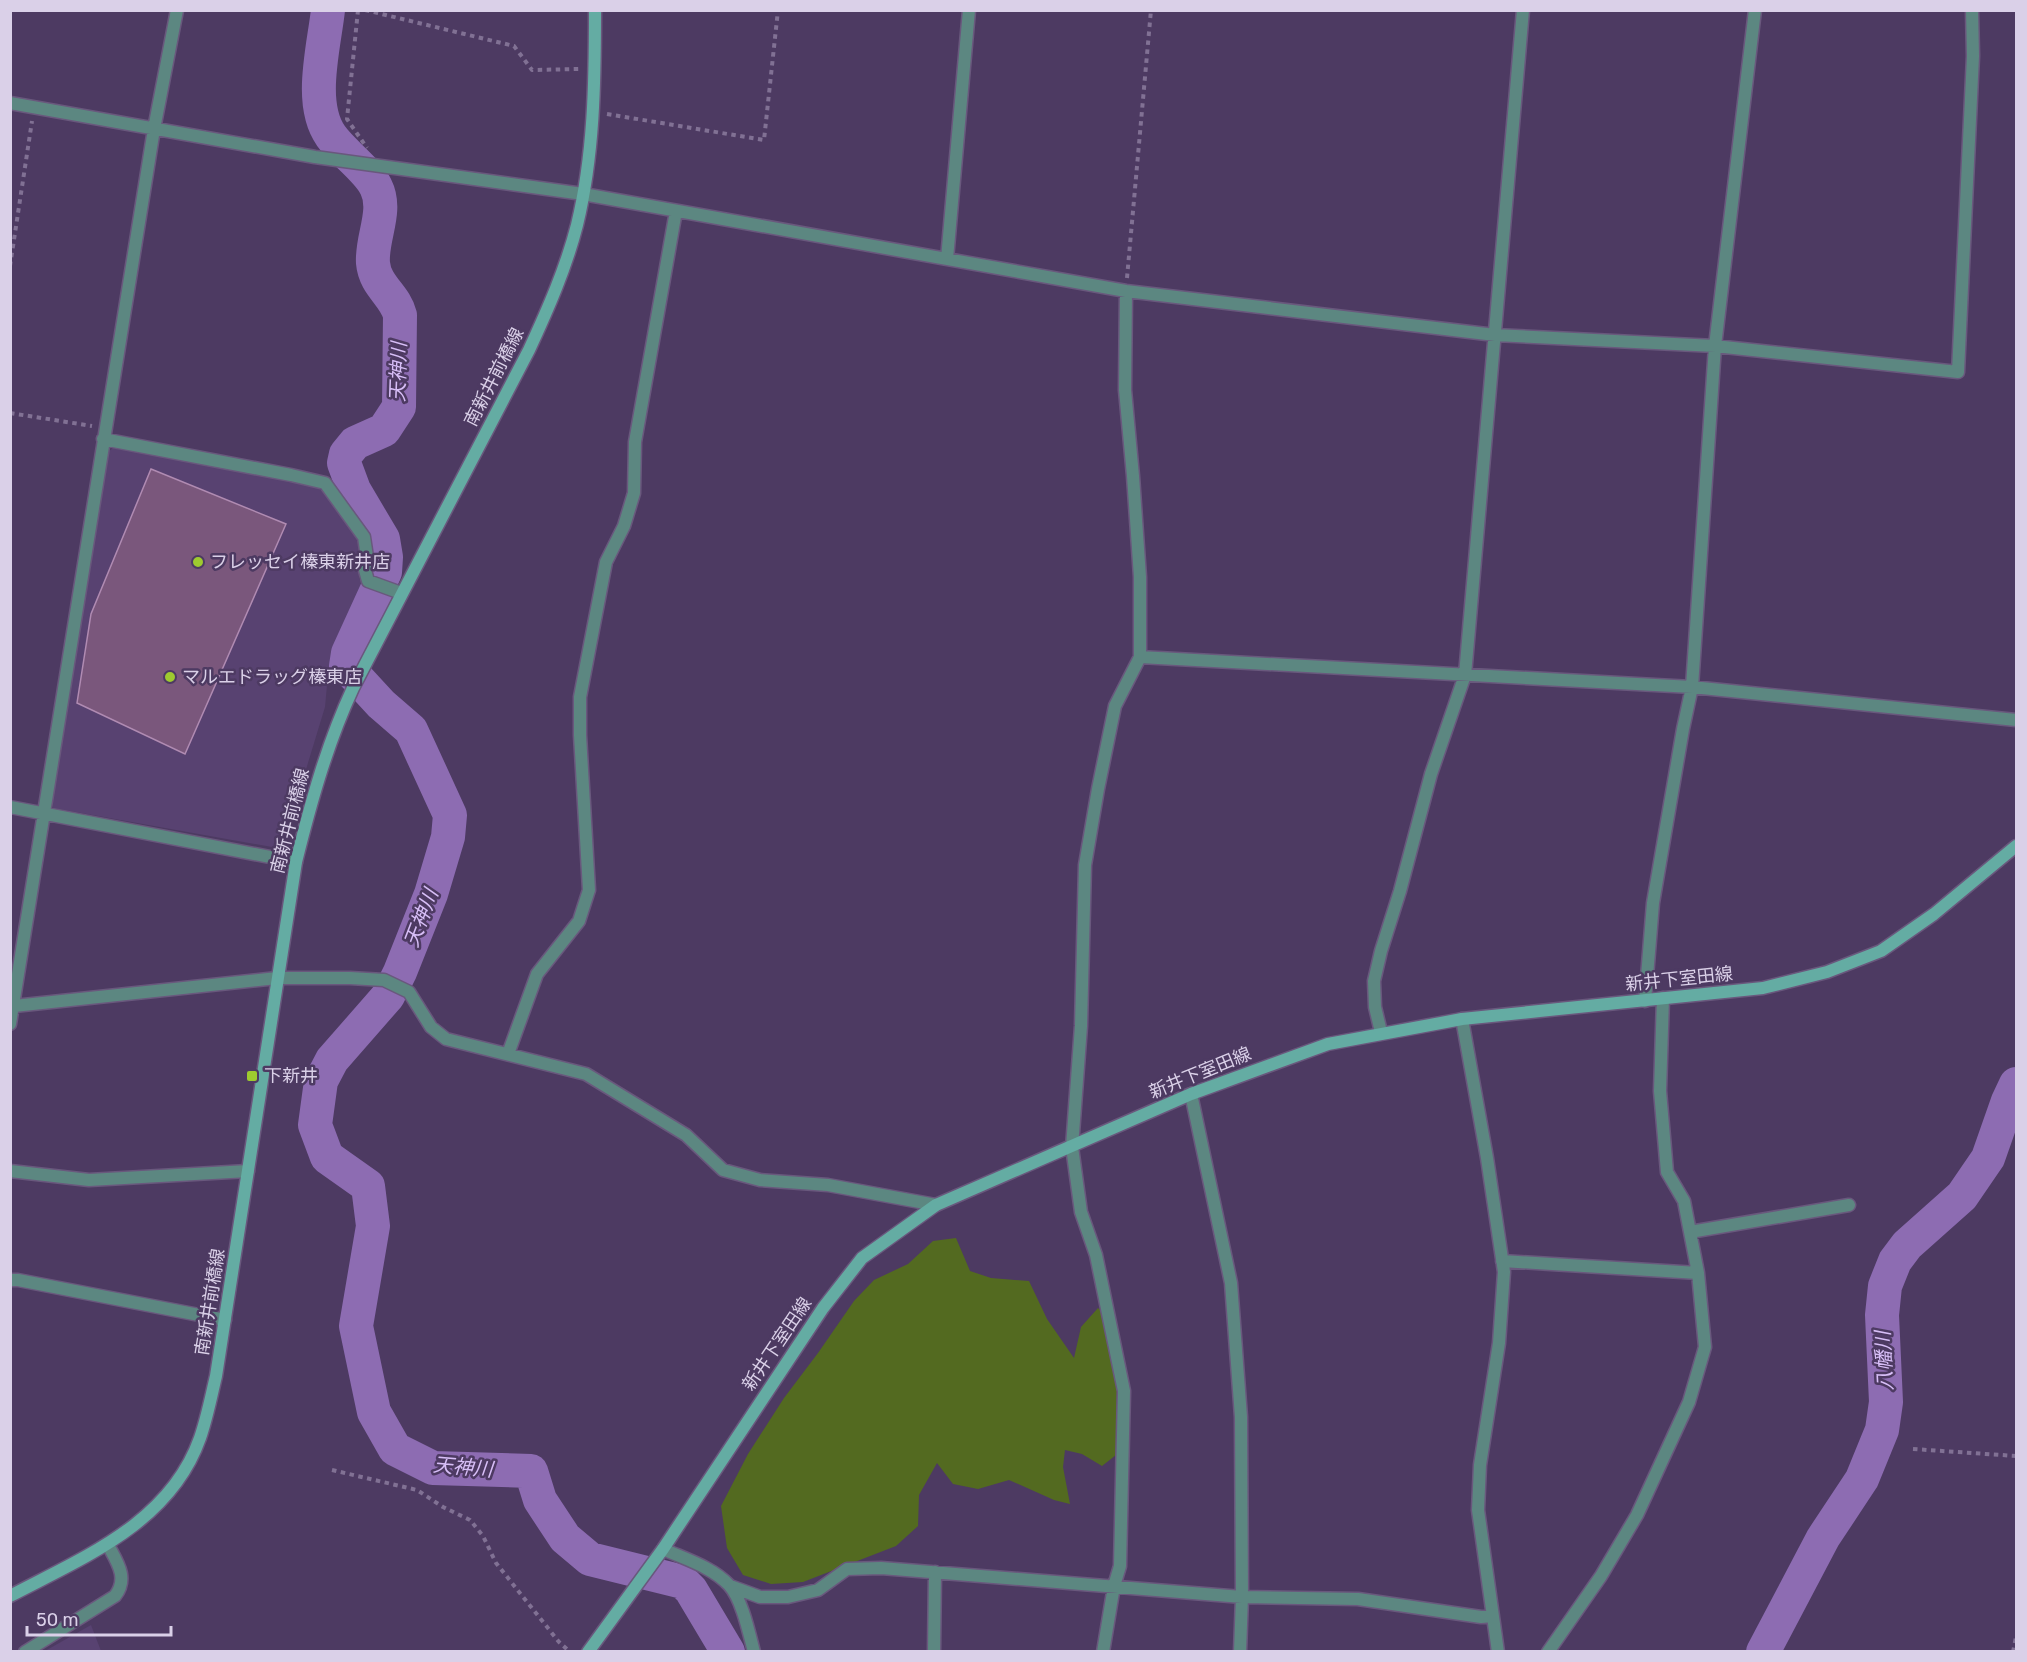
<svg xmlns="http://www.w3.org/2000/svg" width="2027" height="1662" viewBox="0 0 2027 1662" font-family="Rubik,'Noto Sans JP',sans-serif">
  <rect width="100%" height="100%" fill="#4d3a62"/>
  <path fill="#584271" d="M113 448 318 485 351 524 362 546 359 579 371 588 327 685 325 707 283 845 272 847 53 808 52 800 104 455Z
    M91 1625 101 1651H45Z"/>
  <path fill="#536a20" d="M956 1238 970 1271 991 1278 1029 1281 1047 1319 1074 1358 1081 1327 1098 1308 1111 1319 1117 1374 1116 1455 1102 1466 1082 1454 1065 1450 1063 1467 1070 1504 1054 1500 1009 1480 978 1489 953 1484 937 1463 919 1495 918 1526 896 1546 803 1582 771 1584 743 1575 727 1548 721 1506 748 1454 784 1398 818 1353 854 1301 874 1280 908 1264 933 1241Z"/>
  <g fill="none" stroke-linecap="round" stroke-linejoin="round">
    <path stroke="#8d6cb2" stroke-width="34" d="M328 10C324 47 308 104 331 136 342 152 368 170 376 187 388 211 371 238 373 263 375 286 395 295 400 315L399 407 384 430 355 443 346 454 344 463 354 490 383 539 386 557 385 572 348 653 346 666 381 704 411 730 450 815 448 837 431 894 400 972 388 996 332 1060 321 1081 315 1125 327 1157 368 1186 373 1226 356 1326 374 1412 395 1449 433 1468 531 1471 540 1500 565 1538 590 1559 683 1582 691 1590 728 1652
      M1763 1652 1823 1538 1862 1479 1882 1430 1886 1402 1882 1315 1885 1286 1895 1261 1907 1245 1962 1196 1988 1158 2008 1101 2016 1084"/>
  </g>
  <path fill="#7a577c" stroke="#b08bb2" stroke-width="1.5" d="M151 469 286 524 185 754 77 703 91 614Z"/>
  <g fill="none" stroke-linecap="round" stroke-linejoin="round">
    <defs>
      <path id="minor" d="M10 103 315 157 583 194 1126 291 1495 335 1715 346 1958 372 1973 56 1972 10
        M947 259 969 10
        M103 439 291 475 325 483 364 537 367 557 365 570 368 581 401 593
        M1140 657 1692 687 2016 720
        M10 807 296 862
        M1645 1001 1653 903 1683 729 1692 687 1715 346 1755 10
        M14 1006 277 978H350L384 980 409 992 431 1027 446 1039 586 1074 686 1135 723 1170 760 1180 828 1185 936 1205
        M1462 1019 1487 1158 1504 1272 1499 1343 1480 1465 1478 1510 1498 1652
        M10 1024 154 129 177 10
        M1381 1032 1375 1007 1374 981 1381 951 1400 891 1431 774 1465 675 1523 10
        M508 1054 537 974 579 921 589 890 580 735V697L606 562 624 526 634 493 635 442 676 211
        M1191 1094 1231 1283 1241 1417 1242 1597 1240 1652
        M10 1171 89 1180 248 1171
        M1690 1232 1849 1205
        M1502 1261 1698 1273
        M10 1280H18L225 1320
        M663 1549C685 1559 712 1567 729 1585 742 1599 749 1633 754 1652
        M730 1586 760 1597H788L818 1590 847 1569 881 1568 1242 1597 1358 1599 1481 1617 1493 1616
        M25 1652 115 1596C129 1578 117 1562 108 1545
        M934 1652 935 1572
        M1103 1652 1114 1586 1120 1566 1124 1391 1096 1255 1081 1212 1072 1147 1081 1026 1085 865 1098 789 1115 706 1140 657V577L1133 476 1125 390 1126 291
        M1548 1652 1601 1576 1637 1515 1689 1402 1705 1347 1698 1273 1684 1201 1667 1172 1660 1091 1663 998"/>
      <path id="secondary" d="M10 1596C84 1557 170 1523 200 1438 207 1418 211 1397 216 1376L296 862C311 802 327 744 353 688L529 350C548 309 566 268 577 225 594 155 595 82 595 10
        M588 1652 663 1549 823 1308 862 1258 936 1205 1191 1094 1328 1044 1462 1019 1763 988 1827 972 1881 951 1934 914 2016 846"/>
    </defs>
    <use href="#minor" stroke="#69587d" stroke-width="15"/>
    <use href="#secondary" stroke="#69587d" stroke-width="15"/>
    <path stroke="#817194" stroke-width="4" stroke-dasharray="4.5 4.5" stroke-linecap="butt" d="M358 10 347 119 367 148
      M365 10 514 46 532 70 579 69
      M607 114 764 140 778 10
      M10 266 32 121
      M1127 278 1151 10
      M10 413 92 426
      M1913 1449 2016 1456
      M332 1470 417 1490 443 1507 470 1520 483 1536 496 1563 559 1642 570 1652
      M2013 1652 2016 1637"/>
    <use href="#minor" stroke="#5c8781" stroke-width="12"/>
    <use href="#secondary" stroke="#64aca3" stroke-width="12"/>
  </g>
  <g fill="#9eca2f" stroke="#4d3a62" stroke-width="2">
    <circle cx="198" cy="562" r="6"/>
    <circle cx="170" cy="677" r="6"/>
    <rect x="246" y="1070" width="12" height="12" rx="3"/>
  </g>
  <g text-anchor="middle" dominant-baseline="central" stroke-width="5" stroke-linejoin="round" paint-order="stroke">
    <g font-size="18" fill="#dad0e8" stroke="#4d3a62">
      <text transform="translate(494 377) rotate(-63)">南新井前橋線</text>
      <text transform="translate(290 821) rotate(-76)">南新井前橋線</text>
      <text transform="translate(1679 979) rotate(-6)">新井下室田線</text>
      <text transform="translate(1200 1073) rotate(-22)">新井下室田線</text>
      <text transform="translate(210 1302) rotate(-81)">南新井前橋線</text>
      <text transform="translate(777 1344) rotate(-56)">新井下室田線</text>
    </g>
    <g font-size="18" fill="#dad0e8" stroke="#4d3a62" text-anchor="start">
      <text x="210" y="562">フレッセイ榛東新井店</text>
      <text x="182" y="677">マルエドラッグ榛東店</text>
      <text x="264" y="1076">下新井</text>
    </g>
    <g font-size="20" font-style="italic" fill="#d7bef7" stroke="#4d3a62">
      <text transform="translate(398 372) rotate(-88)">天神川</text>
      <text transform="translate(421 918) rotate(-69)">天神川</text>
      <text transform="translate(1884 1361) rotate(-93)">八幡川</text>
      <text transform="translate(463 1467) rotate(5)">天神川</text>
    </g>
  </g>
  <rect width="2027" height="1662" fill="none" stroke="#dad0e8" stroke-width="24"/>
  <path d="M27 1626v9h144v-9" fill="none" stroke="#dad0e8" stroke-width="3"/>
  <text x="36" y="1626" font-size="18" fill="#dad0e8" stroke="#4d3a62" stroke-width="4.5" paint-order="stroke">50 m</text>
</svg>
